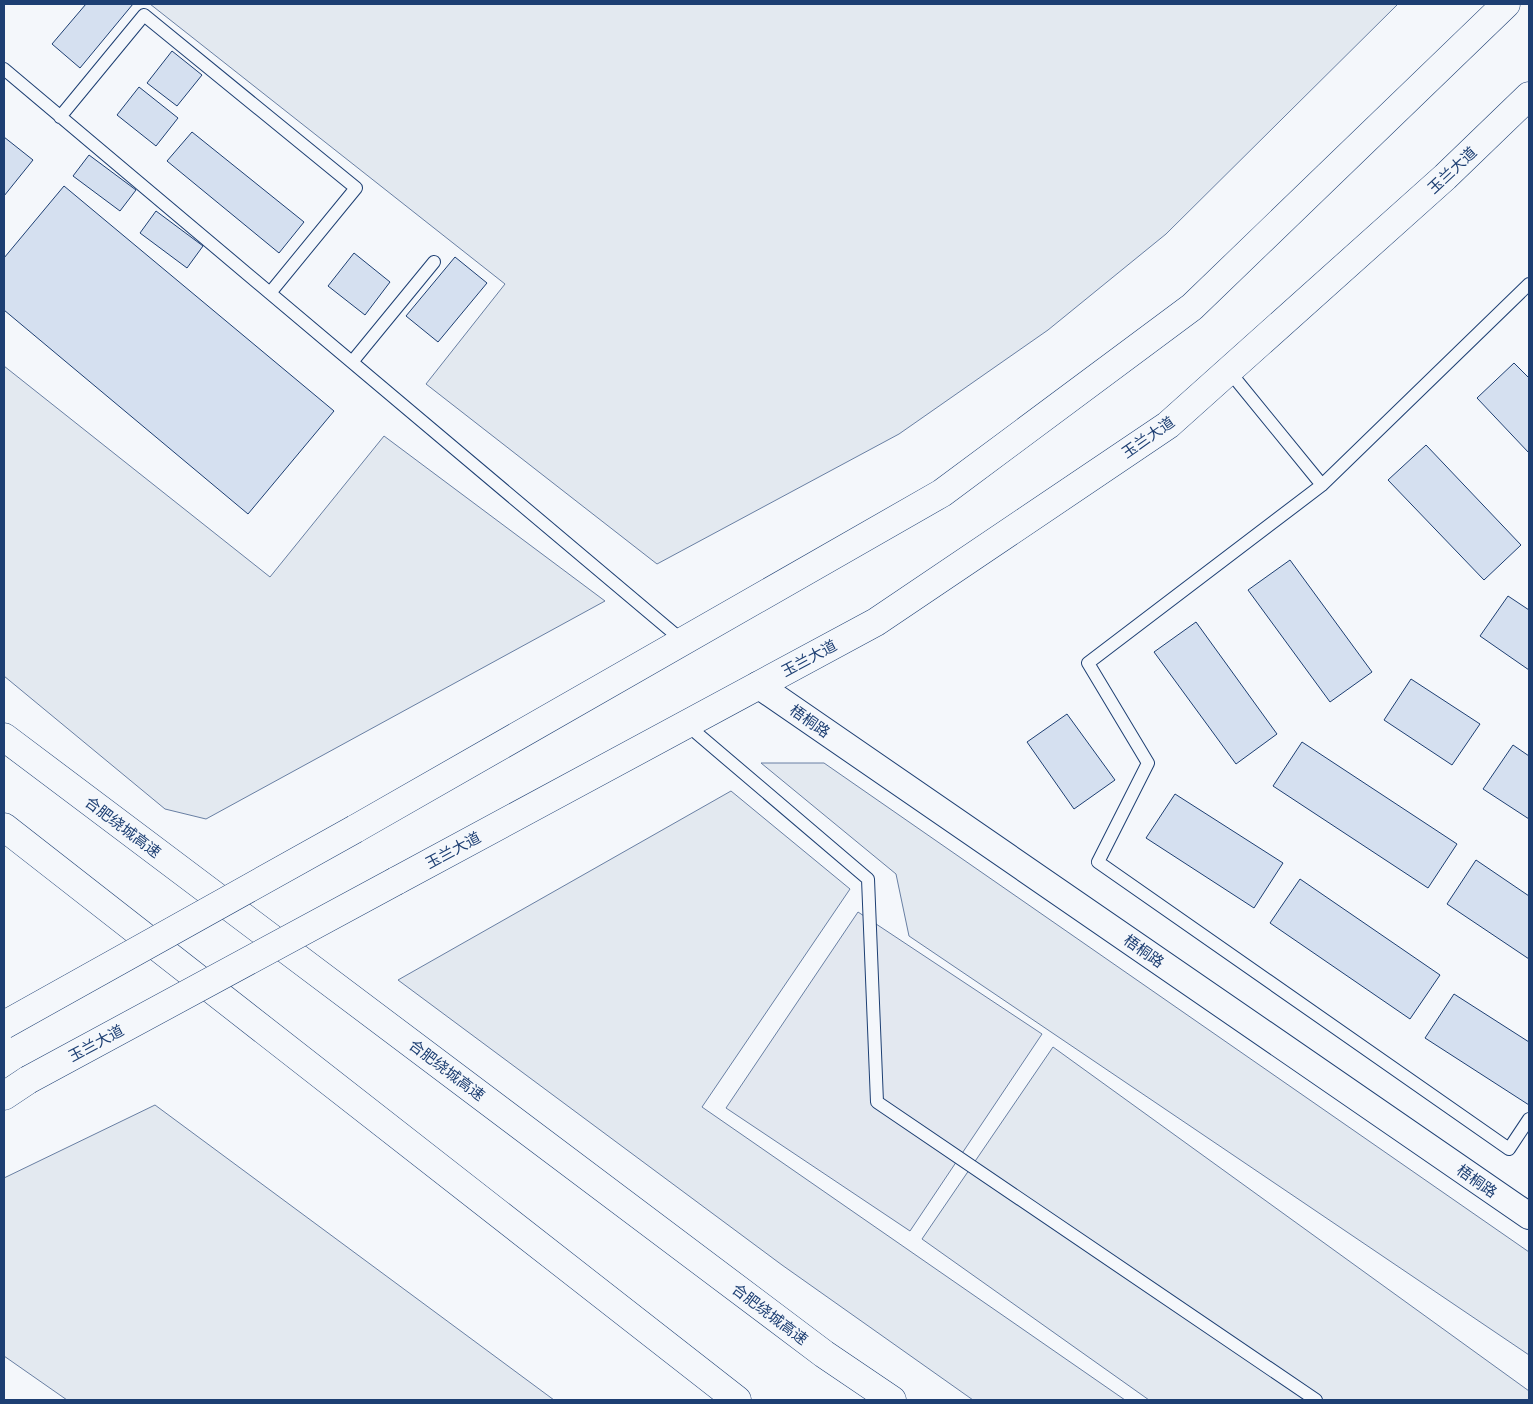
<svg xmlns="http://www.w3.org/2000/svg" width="1533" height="1404" viewBox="0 0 1533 1404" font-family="'Archivo Narrow','Noto Sans SC',sans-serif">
  <rect width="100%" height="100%" fill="#f4f7fb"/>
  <path fill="#e3e9f0" stroke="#687fa3" d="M150 4H1398L1166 234 1048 330 899 434 657 564 426 384 505 284Z
    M4 366 270 577 384 436 605 601 206 819 165 809 4 676Z
    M761 763H824L1529 1252V1355L909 936 896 874Z
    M731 791 850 889 702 1107 1125 1400H973L782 1265 398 980Z
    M1053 1047 1529 1391V1400H1149L922 1239Z
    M155 1105 554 1400H67L4 1356V1178Z"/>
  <path fill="#e3e8f0" stroke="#687fa3" d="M858 912 1042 1034 910 1231 726 1108Z"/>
  <path fill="#d5e0f0" stroke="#1d3f73" d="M86 4H133L80 68 52 44Z
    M172 51 202 75 177 106 147 83Z
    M139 87 178 118 156 146 117 115Z
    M192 132 304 222 279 253 167 161Z
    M4 137 33 160 4 196Z
    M89 155 136 190 120 211 73 176Z
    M64 186 334 411 248 514 4 310V258Z
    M156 211 203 246 187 268 140 233Z
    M354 253 390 282 365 315 328 286Z
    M455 257 487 283 438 342 406 316Z
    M1514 363 1529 378V453L1477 398Z
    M1426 445 1521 545 1484 580 1388 480Z
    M1290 560 1372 672 1330 702 1248 590Z
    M1508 596 1529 610V670L1480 636Z
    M1196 622 1277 734 1236 764 1154 652Z
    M1411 679 1480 724 1452 765 1384 720Z
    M1067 714 1115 780 1074 809 1027 742Z
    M1302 742 1457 844 1428 888 1273 786Z
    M1513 745 1529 756V819L1483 789Z
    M1175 794 1283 863 1254 908 1146 838Z
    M1476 860 1529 896V959L1447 904Z
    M1300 879 1440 975 1410 1019 1270 923Z
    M1454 994 1529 1042V1105L1425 1038Z"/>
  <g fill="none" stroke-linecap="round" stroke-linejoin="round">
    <defs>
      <path id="service" d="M4 69 683 641
        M60 117 144 15 356 188 270 293
        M1529 284 1322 485 1088 663 1148 763 1098 862 1509 1149 1529 1119
        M352 362 434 262
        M1229 371 1322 485
        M686 724 868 879 877 1102 1316 1400"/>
      <path id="minor" d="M758 685 1529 1216"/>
      <path id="primary" d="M355 829 942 493 1192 307 1506 4
        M396 881 876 622 1168 425 1445 177 1529 96
        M4 1096 28 1080"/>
      <path id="motorway" d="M4 737 824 1354 892 1400
        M4 827 737 1400"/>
    </defs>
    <use href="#service" stroke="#1d3f73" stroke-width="14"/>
    <use href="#minor" stroke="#1d3f73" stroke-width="28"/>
    <use href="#primary" stroke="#1d3f73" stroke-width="29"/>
    <use href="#motorway" stroke="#1d3f73" stroke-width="29"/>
    <use href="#service" stroke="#f4f7fb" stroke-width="12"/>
    <use href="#minor" stroke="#f4f7fb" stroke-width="26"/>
    <use href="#primary" stroke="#f4f7fb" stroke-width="28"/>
    <use href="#motorway" stroke="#f4f7fb" stroke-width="28"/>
    <defs>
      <path id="primary-bridge" d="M4 1025 355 829
        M28 1080 396 881"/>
    </defs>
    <use href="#primary-bridge" stroke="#1d3f73" stroke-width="29" stroke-linecap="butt"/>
    <use href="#primary-bridge" stroke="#f4f7fb" stroke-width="28"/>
  </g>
  <g text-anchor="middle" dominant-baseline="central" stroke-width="4" stroke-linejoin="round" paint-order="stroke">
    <g font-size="15" fill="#1d3f73" stroke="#f4f7fb">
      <text transform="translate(1452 170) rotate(-43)">玉兰大道</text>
      <text transform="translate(1148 437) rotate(-35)">玉兰大道</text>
      <text transform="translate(809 658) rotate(-28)">玉兰大道</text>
      <text transform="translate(810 721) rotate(35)">梧桐路</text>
      <text transform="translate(123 827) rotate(37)">合肥绕城高速</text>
      <text transform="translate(453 850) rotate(-28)">玉兰大道</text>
      <text transform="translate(1144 951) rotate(35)">梧桐路</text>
      <text transform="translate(96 1043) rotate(-28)">玉兰大道</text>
      <text transform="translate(447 1070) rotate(37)">合肥绕城高速</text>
      <text transform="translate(1477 1181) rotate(35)">梧桐路</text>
      <text transform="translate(770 1314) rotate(37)">合肥绕城高速</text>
    </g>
  </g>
  <rect width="1533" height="1404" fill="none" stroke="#1d3f73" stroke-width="10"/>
</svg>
